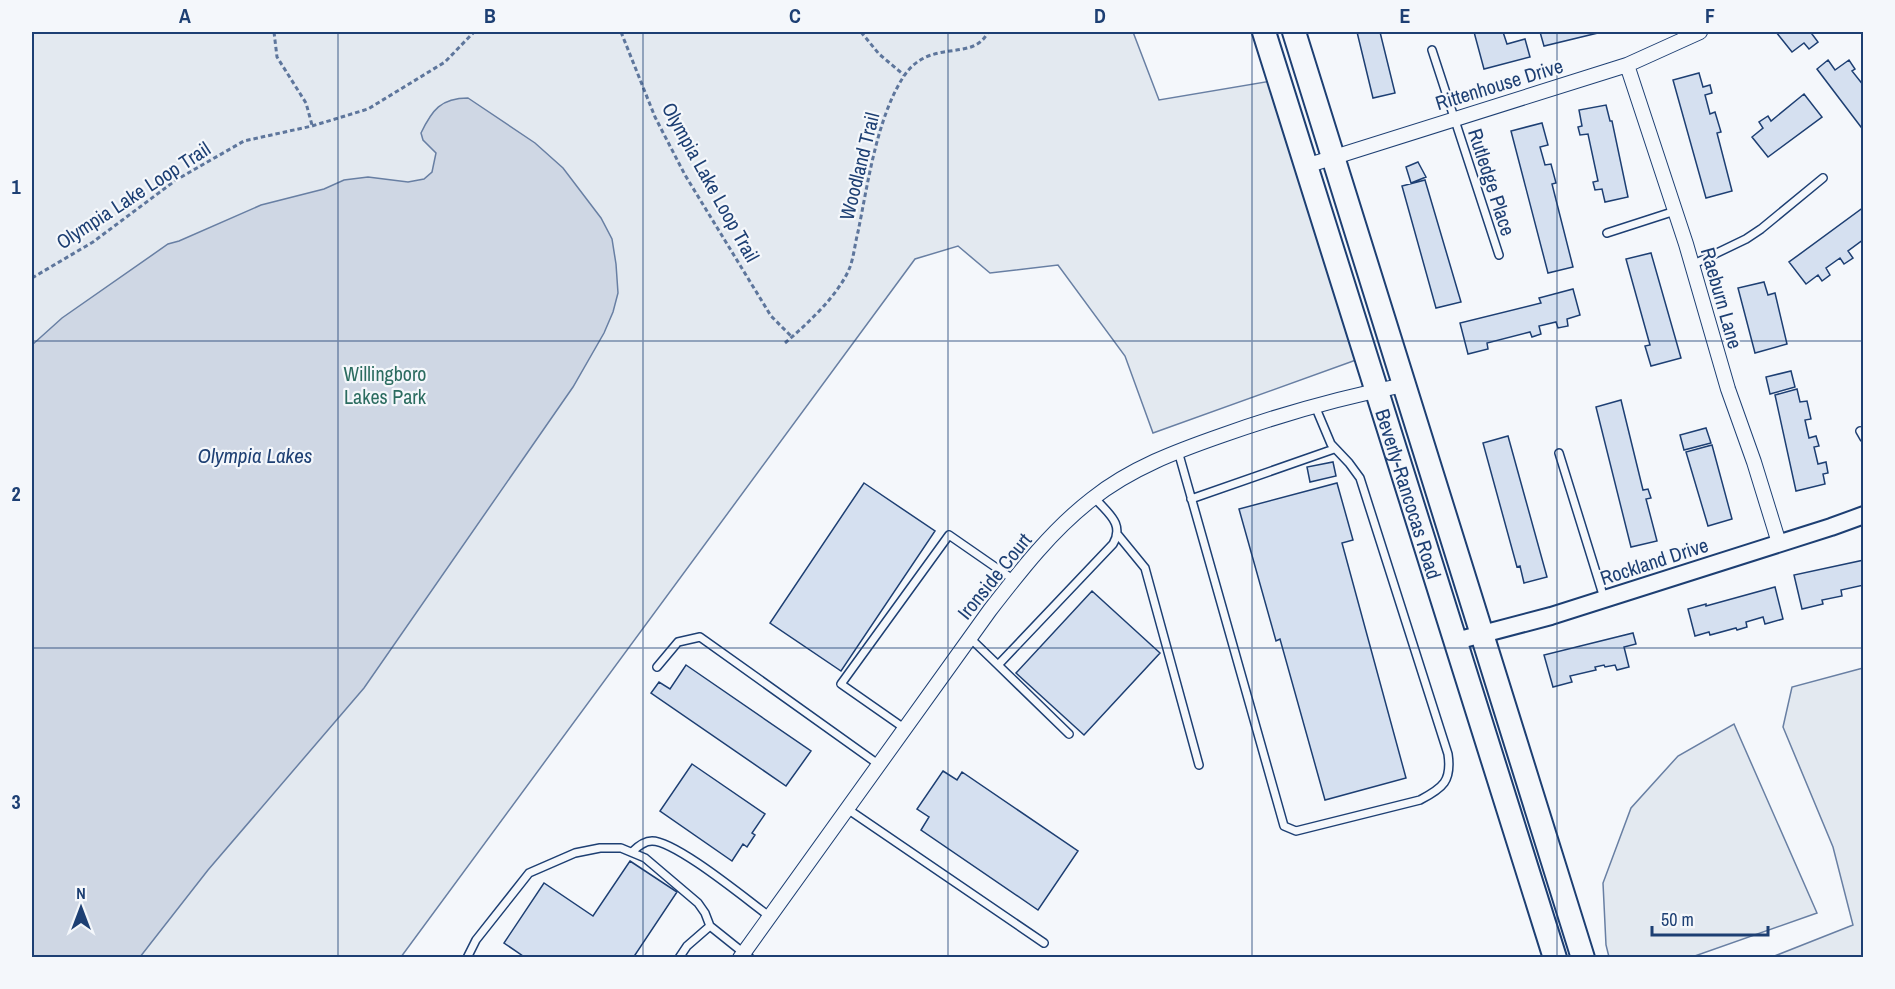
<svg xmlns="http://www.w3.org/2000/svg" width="1895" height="989" viewBox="0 0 1895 989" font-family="'Archivo Narrow',sans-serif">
  <rect width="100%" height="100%" fill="#f4f7fb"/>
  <path fill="#e3e9f0" stroke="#687fa3" stroke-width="1.5" d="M32 32H1133L1159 100 1271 81 1356 360 1153 433 1125 356 1058 265 990 273 958 246 915 259 401 957H32Z
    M1863 668V957H1772L1853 925 1833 847 1783 727 1792 687Z
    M1734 724 1817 913 1692 957H1609L1606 945 1603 883 1631 808 1678 756Z"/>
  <path fill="#cfd7e4" stroke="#687fa3" stroke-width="1.5" d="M468 98 535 143 563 168 601 218 612 239 616 264 618 293 613 312 604 333 573 387 364 688 208 870 140 957H32V345L62 318 168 244 179 241 261 205 324 189 344 180 368 177 408 182 424 179 432 172 436 153 423 140 421 133C432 110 441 98 468 98Z"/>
  <path fill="#d5e0f0" stroke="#1d3f73" stroke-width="1.5" d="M1357 32H1380L1395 93 1373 98Z
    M1474 32H1503L1507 44 1525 39 1530 57 1484 69Z
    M1540 32H1602L1544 46Z
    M1776 32H1814L1812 34 1818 42 1809 49 1804 43 1792 52Z
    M1828 60 1835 70 1849 60 1855 69 1852 71 1864 86V131L1817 69Z
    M1699 73 1703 87 1710 85 1712 93 1705 95 1710 114 1715 112 1721 132 1717 133 1732 191 1706 198 1673 80Z
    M1804 94 1822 117 1768 157 1752 137 1763 128 1759 122 1768 116 1771 121Z
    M1606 105 1610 121H1612L1628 197 1605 202 1602 189 1595 190 1593 182 1598 181 1588 134 1580 135 1578 127 1582 126 1579 110Z
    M1542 123 1548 145 1540 147 1545 165 1551 164 1556 183 1552 184 1573 267 1548 273 1511 131Z
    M1418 162 1426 177 1411 183 1406 167Z
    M1425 180 1461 302 1436 308 1402 186Z
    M1864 207V239L1848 251 1853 258 1844 264 1840 258 1826 268 1830 275 1822 281 1818 275 1806 284 1789 262Z
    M1651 253 1681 358 1651 366 1645 346 1650 345 1626 259Z
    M1764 282 1768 295 1775 293 1787 344 1755 353 1738 288Z
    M1573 289 1580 315 1567 319 1568 326 1558 328 1556 322 1539 326 1541 334 1532 337 1530 332 1487 343 1488 349 1468 354 1460 323 1541 303 1539 298Z
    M1791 371 1795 387 1770 394 1766 377Z
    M1797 389 1800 402 1807 401 1811 419 1805 420 1809 438 1816 436 1819 446 1814 447 1818 464 1826 462 1828 473 1823 474 1825 484 1796 491 1775 395Z
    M1621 400 1643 490 1648 489 1651 498 1646 499 1657 541 1631 547 1596 407Z
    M1706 428 1711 443 1684 450 1680 435Z
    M1508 436 1547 577 1524 583 1520 566 1517 567 1483 443Z
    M1712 445 1732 519 1708 526 1686 452Z
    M1333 462 1336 476 1310 482 1307 467Z
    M864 483 935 531 841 671 770 623Z
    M1337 483 1353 540 1342 543 1406 778 1325 800 1280 639 1276 641 1239 509Z
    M1864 560V585L1841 590 1842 596 1822 600 1823 604 1802 609 1794 575Z
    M1775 587 1783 619 1765 624 1763 617 1746 622 1747 627 1737 630 1736 628 1710 635 1709 632 1695 636 1688 609 1706 604V606Z
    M1092 591 1160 653 1084 735 1016 673Z
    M1633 633 1636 644 1624 647 1629 667 1617 670 1615 665 1605 667 1604 665 1595 667 1596 670 1570 676 1572 682 1553 687 1544 655Z
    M686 665 811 751 786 786 651 693 659 682 670 689Z
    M692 764 765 814 752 833 755 835 747 847 743 844 732 861 660 811Z
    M943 771 957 780 962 772 1078 851 1038 910 921 830 929 817 917 809Z
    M630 861 677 892 633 958H526L504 943 544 883 593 916Z"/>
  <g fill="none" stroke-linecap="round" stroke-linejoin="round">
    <defs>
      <path id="service" d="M1432 50 1499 255
        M1607 233 1675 211
        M1692 265 1746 239 1761 229 1823 178
        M1860 431 1864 438
        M1178 451 1284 826 1296 831 1420 800C1443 788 1452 781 1448 754L1360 478 1349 463 1331 444 1315 406
        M1559 453 1604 598
        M1191 499 1334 449
        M1118 535 1145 568 1199 765
        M970 638 998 665 1113 544C1125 523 1107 513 1094 497
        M998 665 1069 734
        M657 667 678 642 700 637 878 764
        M904 728 841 684 949 535 1014 580
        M846 808 1044 943
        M632 852C637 847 644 841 652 841 676 841 747 900 769 916
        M467 958 476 940 529 873 575 853 600 848H621L645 858 698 903 705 913 710 926 750 958
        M679 958 687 946 710 926"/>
      <path id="minor" d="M1627 65 1686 244 1728 389 1754 462 1779 543
        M1306 166 1627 65 1700 32
        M740 958 990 610C1021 570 1052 530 1092 499 1131 468 1177 451 1223 435 1282 414 1343 397 1404 385"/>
      <path id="tertiary" d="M1456 641 1551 616 1831 527 1864 515"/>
      <g id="primary">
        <path id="s1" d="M1264 32 1555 958"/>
        <path d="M1294 32 1583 958"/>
      </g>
    </defs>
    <use href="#service" stroke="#1d3f73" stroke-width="10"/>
    <use href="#minor" stroke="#1d3f73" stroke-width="16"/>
    <use href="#tertiary" stroke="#1d3f73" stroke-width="20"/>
    <use href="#primary" stroke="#1d3f73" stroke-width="26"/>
    <path stroke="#5e769c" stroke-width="3" stroke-dasharray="4.5 3" stroke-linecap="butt" d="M274 32 277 57 306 103 312 125
      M621 32 655 117 685 175 771 316 792 337
      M861 32 879 54 904 75
      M32 278 93 242 176 180 244 141 312 126 368 109 445 62 474 32
      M785 343C807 324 839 295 850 267 854 256 855 243 858 232 868 183 877 117 904 76 930 37 973 63 988 32"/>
    <use href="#service" stroke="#f4f7fb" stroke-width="7"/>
    <use href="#minor" stroke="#f4f7fb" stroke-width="14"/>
    <use href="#tertiary" stroke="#f4f7fb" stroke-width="16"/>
    <use href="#primary" stroke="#f4f7fb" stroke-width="22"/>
  </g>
  <path fill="none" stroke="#1d3f73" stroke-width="1.5" stroke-opacity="0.55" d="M338 32V958M643 32V958M948 32V958M1252 32V958M1557 32V958M32 341H1864M32 648H1864"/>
  <g text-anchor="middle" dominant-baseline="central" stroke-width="4.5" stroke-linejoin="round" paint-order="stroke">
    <g font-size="20" fill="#1d3f73" stroke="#f4f7fb">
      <text transform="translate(1499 84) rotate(-17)">Rittenhouse Drive</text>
      <text transform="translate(859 166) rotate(-76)">Woodland Trail</text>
      <text transform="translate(711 182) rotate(61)">Olympia Lake Loop Trail</text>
      <text transform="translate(1492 182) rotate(72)">Rutledge Place</text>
      <text transform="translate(133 195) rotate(-33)">Olympia Lake Loop Trail</text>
      <text transform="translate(1722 298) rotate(74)">Raeburn Lane</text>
      <text stroke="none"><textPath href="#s1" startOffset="484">Beverly-Rancocas Road</textPath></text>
      <text transform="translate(1654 561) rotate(-18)">Rockland Drive</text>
      <text transform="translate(994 576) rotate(-51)">Ironside Court</text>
    </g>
    <g font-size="20" fill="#2c6c60" stroke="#f4f7fb">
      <text x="385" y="373">Willingboro<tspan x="385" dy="23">Lakes Park</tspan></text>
    </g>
    <g font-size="21" font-style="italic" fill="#1d3f73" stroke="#f4f7fb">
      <text x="255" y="455">Olympia Lakes</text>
    </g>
  </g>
  <rect width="1895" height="989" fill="none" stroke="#f4f7fb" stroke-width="66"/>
  <g transform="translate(81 908)" stroke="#f4f7fb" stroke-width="4.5" paint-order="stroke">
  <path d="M0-4.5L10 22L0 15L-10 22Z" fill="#1d3f73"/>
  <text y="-9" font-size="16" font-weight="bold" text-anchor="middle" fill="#1d3f73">N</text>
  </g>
  <path d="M1652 926v9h116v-9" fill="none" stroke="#1d3f73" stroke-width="3"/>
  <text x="1661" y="926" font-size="18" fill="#1d3f73" stroke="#f4f7fb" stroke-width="4.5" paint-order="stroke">50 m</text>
  <rect x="33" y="33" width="1829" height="923" fill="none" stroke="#1d3f73" stroke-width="2"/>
  <g font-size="20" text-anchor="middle" font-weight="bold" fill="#1d3f73">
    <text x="185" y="23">A</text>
    <text x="490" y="23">B</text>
    <text x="795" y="23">C</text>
    <text x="1100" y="23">D</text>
    <text x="1405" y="23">E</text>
    <text x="1710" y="23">F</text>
    <text x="16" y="194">1</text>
    <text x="16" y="501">2</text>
    <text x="16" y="809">3</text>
  </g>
</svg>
